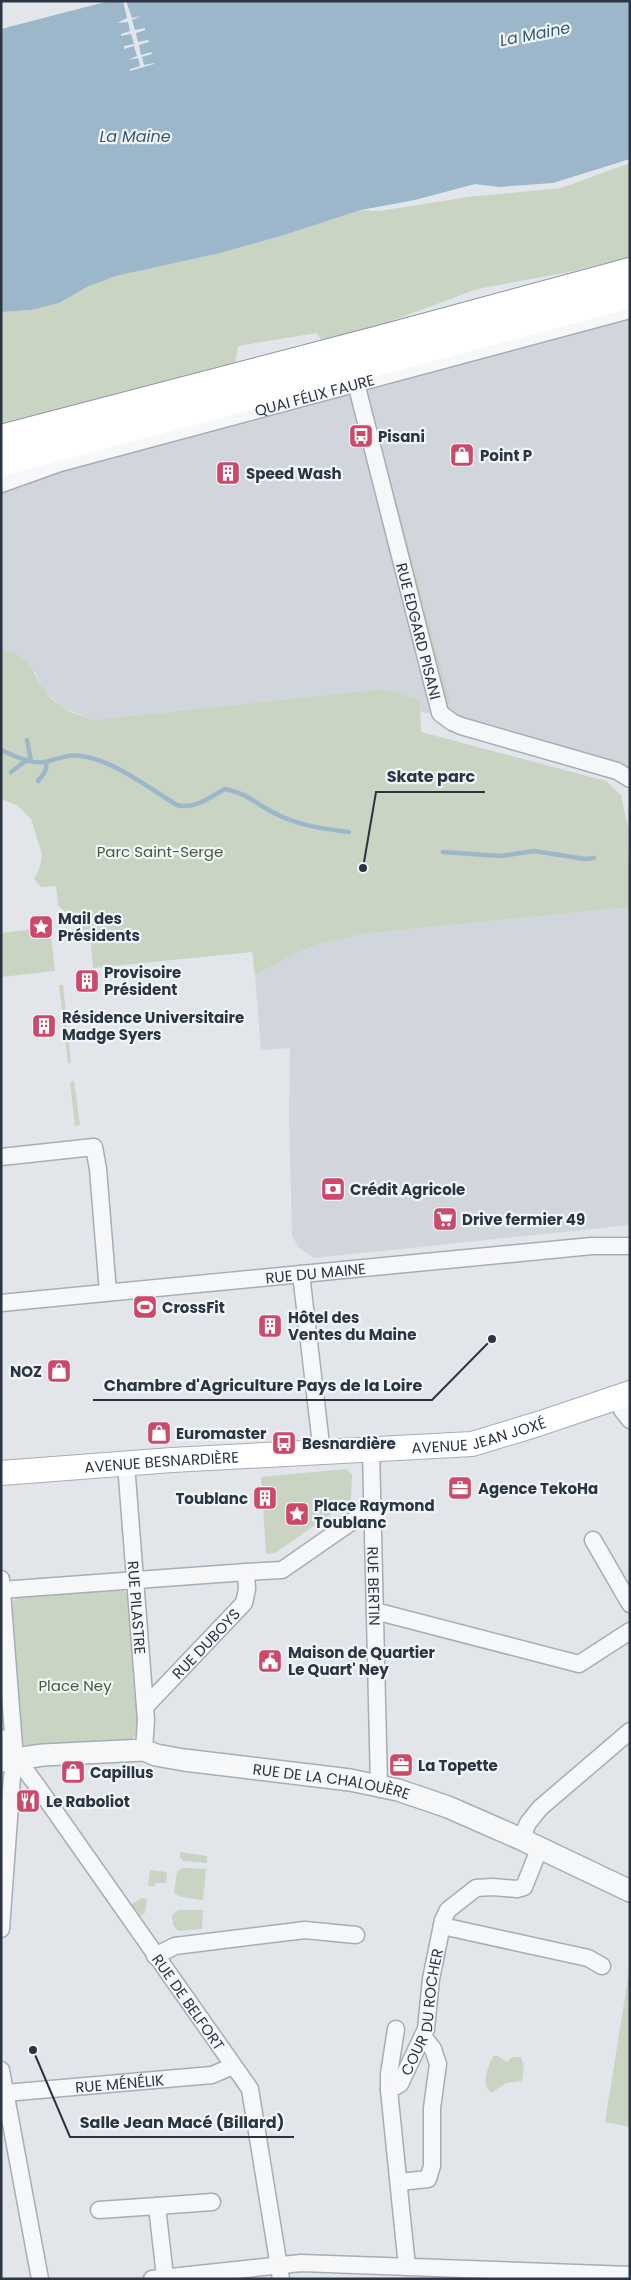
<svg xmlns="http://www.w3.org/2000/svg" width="631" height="2280" viewBox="0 0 631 2280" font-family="Poppins,sans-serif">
  <rect width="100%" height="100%" fill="#e2e6ea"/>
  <path fill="#d0d6dc" d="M630 319V769L442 716 421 712 420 699 383 689 94 720 61 707 43 689 36 673 1 650V491L59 470 352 388Z
    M630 907V1225L314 1258 298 1247 292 1235 289 1113 290 1048 261 1050 255 975 296 953 317 945 362 934Z"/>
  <path fill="#c9d4c3" d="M630 163V257L569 272 477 289 325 346 317 333 238 346 235 366 1 429V312L31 310 59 303 89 286 116 276 220 253 281 236 361 210 379 211 468 197 561 188Z
    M370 402 450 702 447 703 366 403Z
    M1 650C36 655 33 683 55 702 66 712 80 715 94 720L383 689 420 699 421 732 606 781 621 795 628 828 630 907 362 934 317 945 296 953 255 975 252 952 93 968 90 936 58 905 56 886 41 887 34 879 40 867 42 854 31 819 18 806 1 799Z
    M50 927 55 971 1 977V933Z
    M59 985H63L71 1063H68Z
    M74 1081 80 1125 75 1126 70 1082Z
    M347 1469 352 1475 351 1500 275 1553 266 1554 261 1477Z
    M118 1588 126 1592 127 1596 138 1733 130 1741 28 1748 22 1743 10 1603 20 1596Z
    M180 1852 207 1856V1863L183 1861 180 1857Z
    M182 1868 206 1869 203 1900 181 1897 174 1893 177 1872Z
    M150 1870 167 1872 166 1883H155V1886H148Z
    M142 1898 147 1899 145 1913 140 1916 132 1904Z
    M178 1910H203L202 1929 178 1931 173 1925 172 1915Z
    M630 1966V2127L605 2122Z
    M493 2056H498L507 2062 512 2057H521L524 2066 522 2081 506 2083 491 2093C480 2081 488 2069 493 2056Z"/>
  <path fill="#9db7ca" d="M109 1H630V159L553 183 499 187 475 184 415 200 361 210 281 236 220 253 116 276 89 286 59 303 31 310 1 312V29Z"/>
  <path fill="#e2e6ea" d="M123 1H126L132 18 141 16 132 20 135 30 145 28V30L136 33 138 42 148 40 149 42 139 45 141 55 151 52 152 54 142 57 144 65 154 63V64L130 71V69L140 66 138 58 128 60 137 56 134 46 124 49V46L134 44 131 34 121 36V34L130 31 128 22 117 23 127 18Z"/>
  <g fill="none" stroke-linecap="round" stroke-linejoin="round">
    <path stroke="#9db7ca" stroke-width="4.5" d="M27 740 31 761
      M1 750C14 756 34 766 49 761 61 758 69 754 82 756 117 762 147 787 177 805 194 810 210 797 225 789 248 794 255 803 274 813 298 825 322 829 349 832
      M11 772 27 760
      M38 781 45 772 47 762
      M443 852 501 856 534 851 585 859 594 858"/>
    <defs>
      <g id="minor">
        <path id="s1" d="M356 383 440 713 452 722 461 726 617 771 630 779"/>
        <path id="s2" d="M1 484 60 463 630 310"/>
        <path d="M1 1157 94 1147 98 1169 108 1292"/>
        <path d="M301 1274 322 1453"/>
        <path id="s3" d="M1 1303 592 1246H630"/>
        <path d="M618 1397 622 1410 630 1420"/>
        <path id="s4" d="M371 1450 379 1785"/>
        <path id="s5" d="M126 1464 146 1720 144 1750"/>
        <path d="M593 1540 630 1604"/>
        <path d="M1 1579 15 1759 12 1777 1 1929"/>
        <path d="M1 1590 246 1572 282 1570 373 1507"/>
        <path d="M375 1611 579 1664 630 1631"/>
        <path id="s6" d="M145 1707 244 1603 247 1589 246 1572"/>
        <path id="s7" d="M1 1738 35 1783 250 2089 281 2279"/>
        <path d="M521 1839 528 1823 540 1808 630 1731"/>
        <path d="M442 1926 588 1958 602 1966"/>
        <path d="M155 1956 175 1946 305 1930 356 1935"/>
        <path d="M396 2029 389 2074V2090L407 2267"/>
        <path d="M1 2070 40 2279"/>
        <path id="s8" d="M389 2090 400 2084 426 2029 431 1979 443 1920 448 1910 476 1888 493 1887 517 1889 524 1887 540 1847"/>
        <path id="s9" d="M5 2093 212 2075 233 2066"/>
        <path d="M399 2182 428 2179 432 2166V2108L438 2064 433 2049 423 2036"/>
        <path d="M157 2206 212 2202"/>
        <path d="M99 2210 157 2206 165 2277"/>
        <path d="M152 2279 301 2263 630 2275"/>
      </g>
      <g id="tertiary">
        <path id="s10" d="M1 1761 43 1755 144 1750 156 1755 184 1760 350 1780 398 1790 448 1807 521 1839 630 1891"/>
      </g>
      <g id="secondary">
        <path id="s11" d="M1 1473 172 1460 472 1444 538 1424 630 1393"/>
      </g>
      <path id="trunk" d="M1 439 379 340 630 272
        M1 462 630 294"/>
    </defs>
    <use href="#minor" stroke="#a7adb5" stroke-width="19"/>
    <use href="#tertiary" stroke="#a7adb5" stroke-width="24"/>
    <use href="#secondary" stroke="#a7adb5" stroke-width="26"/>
    <use href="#trunk" stroke="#8995a1" stroke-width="30"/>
    <use href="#minor" stroke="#f5f7f9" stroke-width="16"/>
    <use href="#tertiary" stroke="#f5f7f9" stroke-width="21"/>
    <use href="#secondary" stroke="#fff" stroke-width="24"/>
    <use href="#trunk" stroke="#fff" stroke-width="28"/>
  </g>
  <defs>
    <symbol id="bus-square" viewBox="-11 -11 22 22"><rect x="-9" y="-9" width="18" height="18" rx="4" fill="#ce486a" stroke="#f2f5f8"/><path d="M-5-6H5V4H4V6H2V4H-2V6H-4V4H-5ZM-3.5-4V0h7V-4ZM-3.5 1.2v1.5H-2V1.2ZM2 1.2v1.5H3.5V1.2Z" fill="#fff"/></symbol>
    <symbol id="shop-square" viewBox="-11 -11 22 22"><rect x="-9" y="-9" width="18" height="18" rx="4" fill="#ce486a" stroke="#f2f5f8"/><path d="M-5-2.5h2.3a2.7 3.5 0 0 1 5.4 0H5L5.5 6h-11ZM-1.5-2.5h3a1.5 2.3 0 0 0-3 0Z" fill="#fff"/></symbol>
    <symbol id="building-square" viewBox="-11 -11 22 22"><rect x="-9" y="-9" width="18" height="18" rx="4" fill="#ce486a" stroke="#f2f5f8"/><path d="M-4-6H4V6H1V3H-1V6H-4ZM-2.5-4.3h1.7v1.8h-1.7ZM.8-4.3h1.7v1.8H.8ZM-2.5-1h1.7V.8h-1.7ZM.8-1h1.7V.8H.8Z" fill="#fff"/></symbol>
    <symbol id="sight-square" viewBox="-11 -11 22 22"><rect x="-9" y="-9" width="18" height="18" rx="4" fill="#ce486a" stroke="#f2f5f8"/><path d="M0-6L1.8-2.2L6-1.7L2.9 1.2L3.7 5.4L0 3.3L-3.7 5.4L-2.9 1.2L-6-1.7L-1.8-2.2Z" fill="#fff"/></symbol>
    <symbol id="bank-square" viewBox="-11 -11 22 22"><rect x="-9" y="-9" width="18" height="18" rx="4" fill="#ce486a" stroke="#f2f5f8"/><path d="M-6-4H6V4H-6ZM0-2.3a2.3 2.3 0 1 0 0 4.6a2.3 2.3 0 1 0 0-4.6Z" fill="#fff"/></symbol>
    <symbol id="supermarket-square" viewBox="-11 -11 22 22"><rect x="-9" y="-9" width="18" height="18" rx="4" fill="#ce486a" stroke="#f2f5f8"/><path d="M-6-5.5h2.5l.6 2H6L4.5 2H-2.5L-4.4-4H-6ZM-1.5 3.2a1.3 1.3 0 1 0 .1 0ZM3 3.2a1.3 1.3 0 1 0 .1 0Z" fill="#fff"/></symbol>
    <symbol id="stadium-square" viewBox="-11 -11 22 22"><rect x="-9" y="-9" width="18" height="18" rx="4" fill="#ce486a" stroke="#f2f5f8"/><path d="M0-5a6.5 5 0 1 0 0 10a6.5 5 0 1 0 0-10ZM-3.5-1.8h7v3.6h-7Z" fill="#fff"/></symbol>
    <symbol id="office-square" viewBox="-11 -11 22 22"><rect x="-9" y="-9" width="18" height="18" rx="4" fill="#ce486a" stroke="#f2f5f8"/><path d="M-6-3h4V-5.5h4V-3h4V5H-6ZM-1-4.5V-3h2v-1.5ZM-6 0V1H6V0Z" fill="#fff"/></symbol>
    <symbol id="civic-square" viewBox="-11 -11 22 22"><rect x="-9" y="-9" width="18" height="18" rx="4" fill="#ce486a" stroke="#f2f5f8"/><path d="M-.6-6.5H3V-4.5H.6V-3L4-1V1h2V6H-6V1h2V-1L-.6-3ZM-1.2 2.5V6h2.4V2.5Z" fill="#fff"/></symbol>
    <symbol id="restaurant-square" viewBox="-11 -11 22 22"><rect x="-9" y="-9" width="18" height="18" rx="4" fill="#ce486a" stroke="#f2f5f8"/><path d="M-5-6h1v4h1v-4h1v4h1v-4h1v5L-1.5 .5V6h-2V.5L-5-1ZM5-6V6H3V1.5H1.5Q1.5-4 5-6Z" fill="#fff"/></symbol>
  </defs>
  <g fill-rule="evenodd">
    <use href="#bus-square" x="347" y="422" width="28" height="28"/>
    <use href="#shop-square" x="448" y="441" width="28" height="28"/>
    <use href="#building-square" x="214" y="459" width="28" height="28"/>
    <use href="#sight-square" x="27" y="913" width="28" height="28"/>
    <use href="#building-square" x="73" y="967" width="28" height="28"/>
    <use href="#building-square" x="30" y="1012" width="28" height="28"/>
    <use href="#bank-square" x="319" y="1175" width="28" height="28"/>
    <use href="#supermarket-square" x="431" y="1205" width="28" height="28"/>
    <use href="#stadium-square" x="131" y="1293" width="28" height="28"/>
    <use href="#building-square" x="256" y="1312" width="28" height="28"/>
    <use href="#shop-square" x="45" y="1357" width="28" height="28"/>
    <use href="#shop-square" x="145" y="1419" width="28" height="28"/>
    <use href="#bus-square" x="270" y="1429" width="28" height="28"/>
    <use href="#office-square" x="446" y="1474" width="28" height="28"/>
    <use href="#building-square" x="251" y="1484" width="28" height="28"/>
    <use href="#sight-square" x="283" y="1500" width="28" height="28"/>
    <use href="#civic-square" x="256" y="1647" width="28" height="28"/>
    <use href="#office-square" x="387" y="1751" width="28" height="28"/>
    <use href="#shop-square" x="59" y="1758" width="28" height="28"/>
    <use href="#restaurant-square" x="14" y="1787" width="28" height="28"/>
  </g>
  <g text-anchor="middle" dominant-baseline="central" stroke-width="4.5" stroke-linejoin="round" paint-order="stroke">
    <g font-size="15" fill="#2a3543" stroke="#f2f5f8">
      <text stroke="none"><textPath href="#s2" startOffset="326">QUAI FÉLIX FAURE</textPath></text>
      <text stroke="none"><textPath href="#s1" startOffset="256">RUE EDGARD PISANI</textPath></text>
      <text stroke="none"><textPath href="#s3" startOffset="316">RUE DU MAINE</textPath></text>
      <text stroke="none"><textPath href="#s11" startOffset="480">AVENUE JEAN JOXÉ</textPath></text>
      <text stroke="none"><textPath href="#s11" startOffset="161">AVENUE BESNARDIÈRE</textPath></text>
      <text stroke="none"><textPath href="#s4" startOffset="136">RUE BERTIN</textPath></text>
      <text stroke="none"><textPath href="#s5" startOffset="144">RUE PILASTRE</textPath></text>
      <text stroke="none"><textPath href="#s6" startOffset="88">RUE DUBOYS</textPath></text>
      <text stroke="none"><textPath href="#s10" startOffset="334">RUE DE LA CHALOUÈRE</textPath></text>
      <text stroke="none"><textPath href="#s7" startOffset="324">RUE DE BELFORT</textPath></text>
      <text stroke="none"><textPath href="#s8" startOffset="89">COUR DU ROCHER</textPath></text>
      <text stroke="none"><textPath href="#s9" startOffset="115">RUE MÉNÉLIK</textPath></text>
    </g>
    <g font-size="15" font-weight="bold" fill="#2a3543" stroke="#f2f5f8" text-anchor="start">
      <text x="378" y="436">Pisani</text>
      <text x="480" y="455">Point P</text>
      <text x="246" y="473">Speed Wash</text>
      <text x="58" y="918">Mail des<tspan x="58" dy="17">Présidents</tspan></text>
      <text x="104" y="972">Provisoire<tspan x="104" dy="17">Président</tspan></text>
      <text x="62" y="1017">Résidence Universitaire<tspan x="62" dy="17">Madge Syers</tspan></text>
      <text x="350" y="1189">Crédit Agricole</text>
      <text x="462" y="1219">Drive fermier 49</text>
      <text x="162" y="1307">CrossFit</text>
      <text x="288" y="1317">Hôtel des<tspan x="288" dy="17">Ventes du Maine</tspan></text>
      <text x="42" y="1371" text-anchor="end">NOZ</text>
      <text x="176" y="1433">Euromaster</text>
      <text x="302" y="1443">Besnardière</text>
      <text x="478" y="1488">Agence TekoHa</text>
      <text x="248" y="1498" text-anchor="end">Toublanc</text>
      <text x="314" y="1505">Place Raymond<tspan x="314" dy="17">Toublanc</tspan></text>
      <text x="288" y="1652">Maison de Quartier<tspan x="288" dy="17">Le Quart' Ney</tspan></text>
      <text x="418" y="1765">La Topette</text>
      <text x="90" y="1772">Capillus</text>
      <text x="46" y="1801">Le Raboliot</text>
    </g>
    <g font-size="15" fill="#425e37" stroke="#f2f5f8">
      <text x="160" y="851">Parc Saint-Serge</text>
      <text x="75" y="1685">Place Ney</text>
    </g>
    <g font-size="16" font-style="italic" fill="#345877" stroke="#f2f5f8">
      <text transform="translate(535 34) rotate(-11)">La Maine</text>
      <text x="135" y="136">La Maine</text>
    </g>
  </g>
  <path fill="none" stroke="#2a3543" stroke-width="2" d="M363 868L376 792H485M492 1339L432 1400H93M33 2050L70 2137H294"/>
  <g fill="#2a3543" stroke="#f2f5f8" stroke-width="2">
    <circle cx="363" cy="868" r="5"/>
    <circle cx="492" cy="1339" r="5"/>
    <circle cx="33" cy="2050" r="5"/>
  </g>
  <g font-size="16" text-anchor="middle" font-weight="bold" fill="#2a3543" stroke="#f2f5f8" stroke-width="4.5" stroke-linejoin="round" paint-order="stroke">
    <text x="431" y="782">Skate parc</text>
    <text x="263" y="1391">Chambre d'Agriculture Pays de la Loire</text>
    <text x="182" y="2128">Salle Jean Macé (Billard)</text>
  </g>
  <rect width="631" height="2280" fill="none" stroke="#2a3543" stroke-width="5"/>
</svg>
